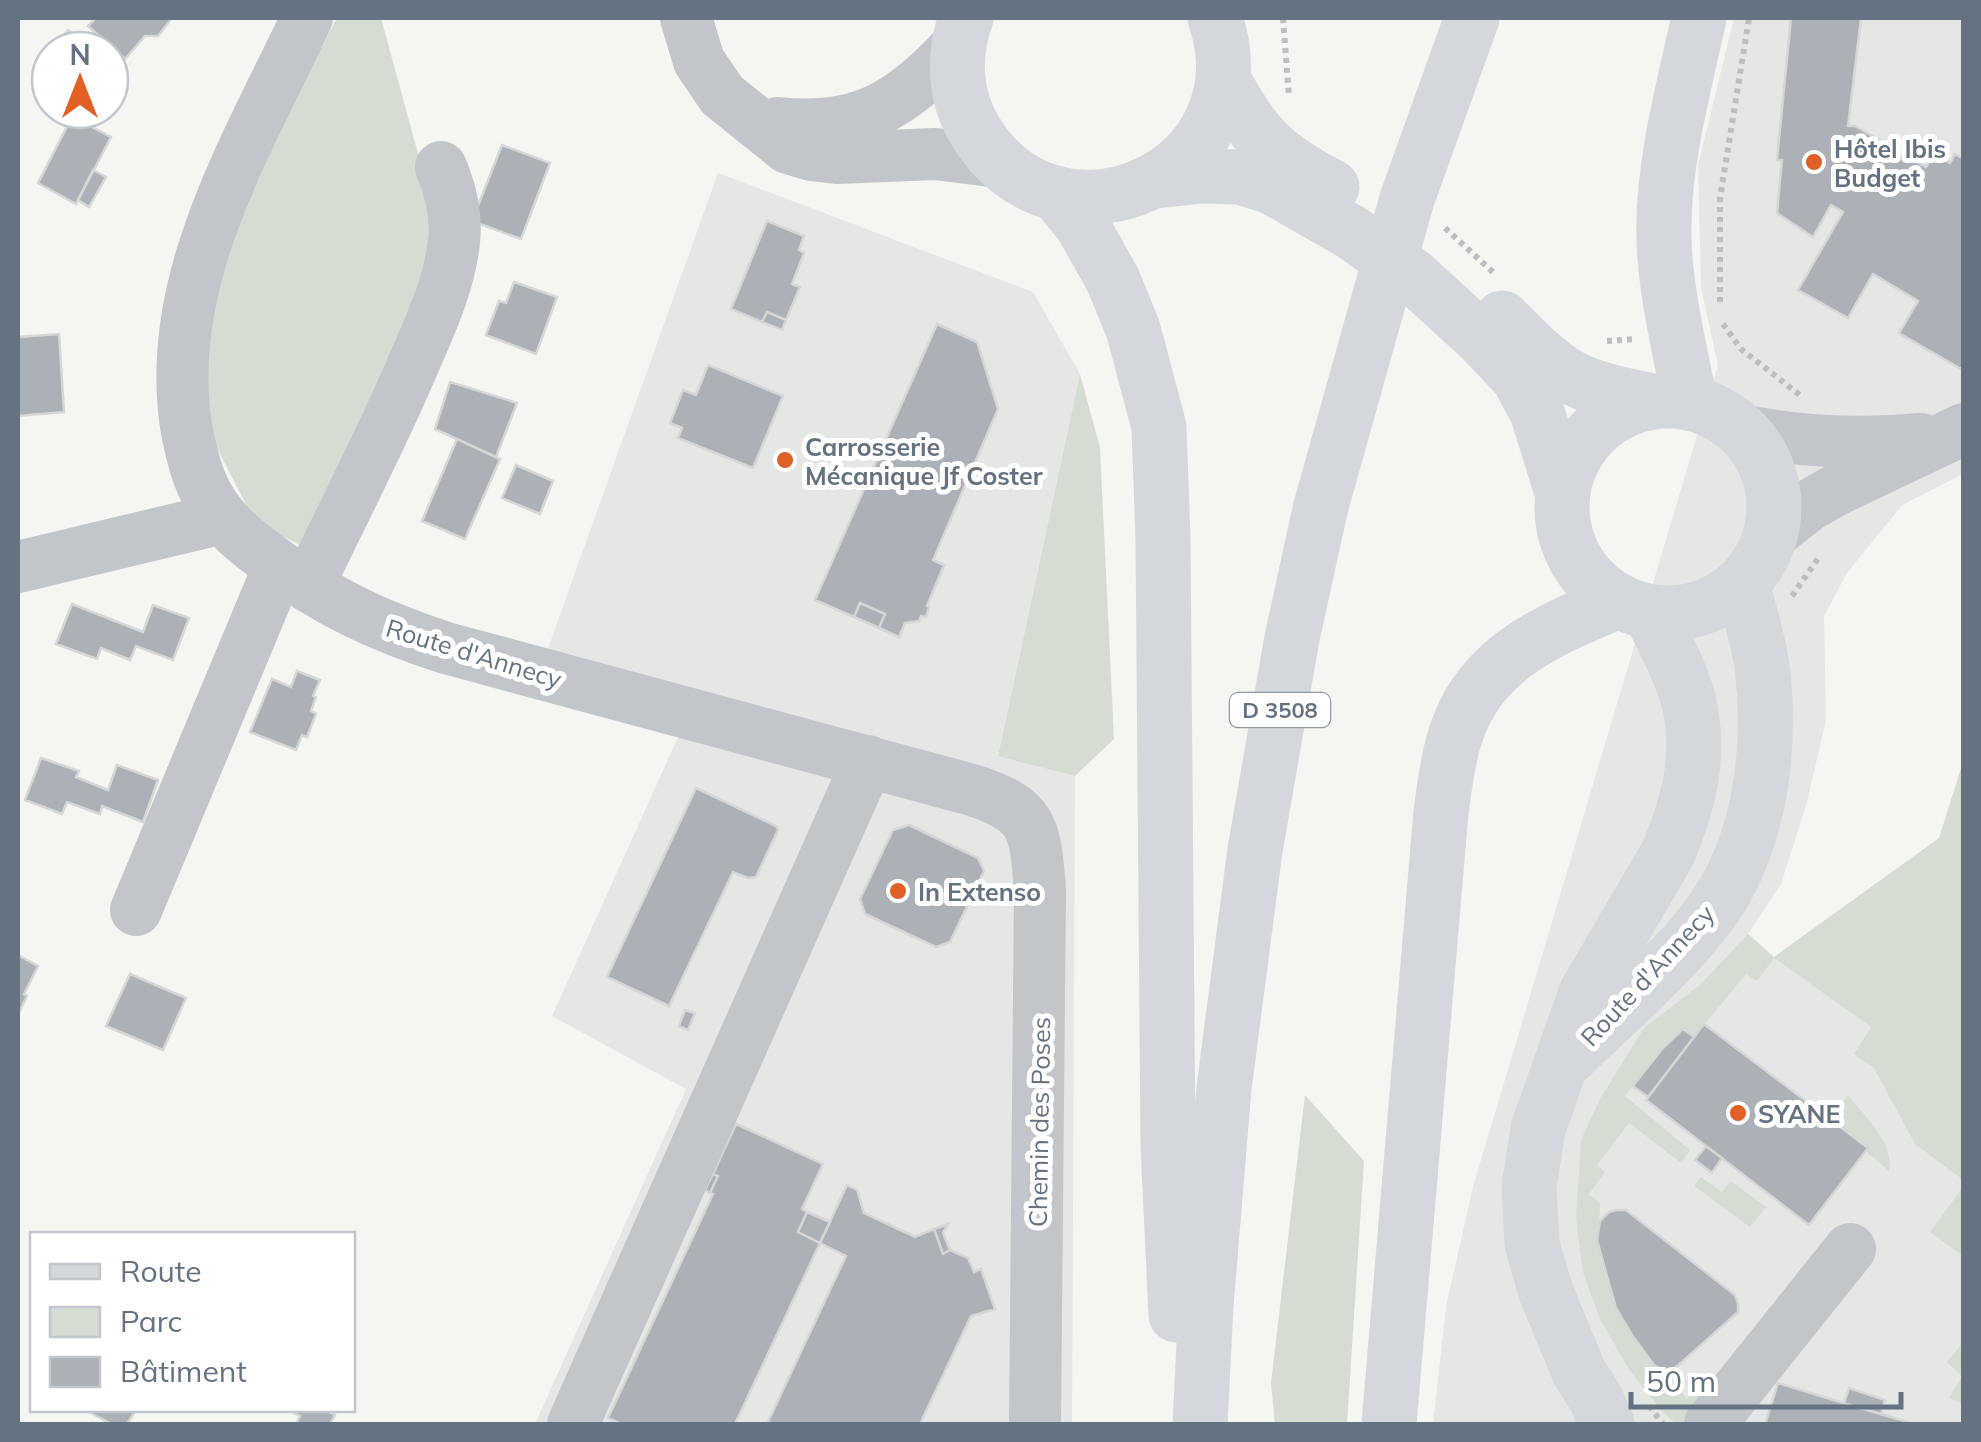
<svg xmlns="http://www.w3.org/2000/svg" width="1981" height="1442" viewBox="0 0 1981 1442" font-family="Mulish,sans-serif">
  <rect width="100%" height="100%" fill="#f5f5f1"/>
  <path fill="#e5e7e5" d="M1734 18H1963V474L1902 505 1847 573 1824 616 1826 720 1807 802 1781 884 1748 934 1774 958 1872 1027 1963 1155V1424H1433L1446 1307 1473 1187 1718 365 1701 287 1698 165Z
    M718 173 1033 292 1080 374 998 755 1075 776 1072 1424H535L686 1089 552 1016 680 733 531 696Z"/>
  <path fill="#d5dcd2" d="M337 18H381L436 220 425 292 304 547 276 533 248 508 209 433 202 365 216 273 279 129Z
    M1080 374 1100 448 1114 739 1075 776 998 756Z
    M1963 762V1180L1915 1144 1874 1068 1854 1054 1871 1027 1774 958 1757 981 1746 974 1694 1037 1683 1029 1662 1049 1625 1096 1690 1150 1681 1163 1629 1123 1597 1165 1605 1172 1589 1194 1600 1203C1601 1216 1596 1230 1598 1243 1602 1278 1627 1340 1654 1365 1666 1375 1676 1386 1687 1399L1706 1378 1713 1386 1683 1424H1676L1661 1410 1628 1368 1600 1319 1583 1272 1576 1218 1581 1140 1600 1099 1644 1028 1701 984 1748 934 1774 957 1939 838Z
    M1305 1095 1364 1161 1347 1424H1275L1271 1383Z
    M1848 1095C1864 1116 1895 1143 1889 1171L1830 1120Z
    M1701 1177 1722 1192 1731 1181 1766 1207 1750 1227 1694 1186Z
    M1963 1187V1256L1930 1232Z
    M1963 1342V1404L1949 1398 1962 1376 1947 1362Z"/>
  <path fill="#abb1b7" stroke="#d6d6d4" stroke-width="2.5" d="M96 18H172L158 36H145L125 59 88 26Z
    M1791 18H1861L1848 126H1855L1926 167 1934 154 1950 163 1955 154 1964 159V365L1961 369 1899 333 1918 301 1873 274 1848 318 1798 290 1843 212 1831 205 1813 237 1777 213 1782 160H1777Z
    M68 30 90 47 87 50H75L61 40Z
    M72 117 111 137 76 204 38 183Z
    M502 145 550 163 521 239 472 221Z
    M93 170 106 177 89 207 78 200Z
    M767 221 804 236 799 250 804 253 792 284 800 287 786 320 767 312 762 322 731 309Z
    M514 282 557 297 536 354 486 335 499 301 506 303Z
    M767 312 786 320 782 330 762 322Z
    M937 324 977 342 998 409 933 560 944 565 927 606 929 607 926 617 921 616 919 621 905 623 899 637 879 628 885 614 860 603 854 617 815 600Z
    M59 334 64 412 18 416V337Z
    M708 365 783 396 753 468 678 438 682 428 670 423 683 390 696 395Z
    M450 382 517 403 496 457 435 429Z
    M457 439 500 459 465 539 422 521Z
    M516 465 553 481 540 514 502 498Z
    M860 603 885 614 879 628 854 617Z
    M72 604 143 632 153 605 189 618 173 660 136 646 130 660 101 648 97 659 56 644Z
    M297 671 320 680 313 696 316 697 311 711 316 714 307 737 302 735 296 750 250 732 272 679 291 687Z
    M41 758 79 771 76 777 108 790 117 765 158 780 143 822 102 806 100 814 67 802 62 814 25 800Z
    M696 788 776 826 778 830 756 877 748 878 733 872 669 1006 607 977Z
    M909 825 978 858 984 871 950 942 936 947 865 914 860 899 893 830Z
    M18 955 38 966 24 994 27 996 18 1015Z
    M130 974 186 998 163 1050 106 1026Z
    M685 1010 695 1013 688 1030 679 1026Z
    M1704 1024 1868 1148 1809 1225 1646 1100Z
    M1683 1029 1694 1037 1648 1097 1633 1086 1662 1049Z
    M736 1124 823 1164 802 1209 807 1212 798 1232 820 1243 735 1424H621L608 1418 713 1194 710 1193 718 1176 713 1174Z
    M1706 1146 1722 1158 1712 1173 1695 1160Z
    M713 1174 718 1176 710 1193 705 1190Z
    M847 1185 857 1190 864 1213 915 1237 934 1229 943 1254 950 1250 968 1258 974 1272 981 1269 995 1309 971 1316 920 1424H767L846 1256 820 1243Z
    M1616 1210H1626L1735 1295 1738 1304V1312L1674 1369H1662L1654 1365 1632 1335 1616 1308 1597 1240 1600 1221 1609 1212Z
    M807 1212 830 1222 820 1243 798 1232Z
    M948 1224 943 1233 950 1250 943 1254 934 1229Z
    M1778 1383 1863 1409 1915 1424H1765Z
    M1849 1388 1885 1400 1881 1414 1844 1403Z
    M85 1410H136L127 1424H112Z
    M288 1410H326L335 1415 330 1424H296L300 1416Z"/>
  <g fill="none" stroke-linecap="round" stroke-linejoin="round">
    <path stroke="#bcbec0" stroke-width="6" stroke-dasharray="5 5" stroke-linecap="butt" d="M1283 18 1289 97
      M1445 228 1495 274
      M1720 302V198L1749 18
      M1723 324 1741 349 1801 396
      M1607 341 1635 339
      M1792 596 1819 557
      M1649 1406 1663 1424"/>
    <path stroke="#c2c5c9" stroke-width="52" d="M307 18C247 146 161 284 187 432 192 456 198 482 212 503 227 527 249 544 271 560 326 602 381 627 446 648L972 790C1035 810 1035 828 1040 890L1035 1424
      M686 18 699 61 722 95 788 148 811 155 837 158 935 154 999 162
      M778 123C862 132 902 104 958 45
      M1741 430C1802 442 1859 445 1921 439
      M1771 535 1808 506 1836 490 1964 429
      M18 567 223 518
      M308 586C342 515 379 444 410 372 428 330 449 287 454 242 457 216 451 191 441 167
      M136 910 279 567
      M573 1424 868 761
      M1710 1424 1850 1249"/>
    <path stroke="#d4d8dc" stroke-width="55" d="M966 18C953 54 954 95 974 129 1057 270 1268 173 1215 18
      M1223 79C1254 137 1274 157 1332 187
      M1156 181 1201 176 1240 177 1272 187 1351 232 1413 276 1482 339 1518 377 1537 412 1562 492
      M1502 318C1523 338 1543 361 1569 376 1594 390 1625 395 1653 401
      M1562 507a106 106 0 1 1 212 0a106 106 0 1 1-212 0Z
      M1571 1056C1618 1009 1676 962 1714 908 1761 840 1772 746 1762 666 1758 638 1749 611 1742 584
      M1607 1424 1595 1397 1579 1372 1546 1292 1532 1244 1529 1187 1538 1129 1586 993 1668 853C1689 803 1702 753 1688 699 1680 669 1663 640 1650 612"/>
    <path stroke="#d4d8dc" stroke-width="55" d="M1056 193 1082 225 1113 280 1133 329 1159 427 1163 538 1168 1145 1176 1315
      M1690 403C1680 349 1665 292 1664 237 1662 167 1684 86 1699 18
      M1200 1424 1206 1305 1224 1088 1255 850 1292 638 1320 510 1407 199 1472 18
      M1389 1424 1441 812C1445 784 1448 755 1458 728 1484 656 1553 628 1619 601"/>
  </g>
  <g fill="#e06026" stroke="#fff" stroke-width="4">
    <circle cx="1814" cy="162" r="10"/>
    <circle cx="785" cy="460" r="10"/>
    <circle cx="898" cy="891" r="10"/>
    <circle cx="1738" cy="1113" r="10"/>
  </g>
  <g text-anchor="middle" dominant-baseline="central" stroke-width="10" stroke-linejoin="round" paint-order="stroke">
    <rect fill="#fff" stroke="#929ca8" stroke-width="2.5" x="1230" y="693" width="100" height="34" rx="8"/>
    <g font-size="22" font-weight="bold" fill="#647282">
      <text x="1280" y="710">D 3508</text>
    </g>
    <g font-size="25" font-weight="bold" fill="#647282" stroke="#fff" text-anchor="start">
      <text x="1834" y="148">Hôtel Ibis<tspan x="1834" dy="29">Budget</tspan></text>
      <text x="805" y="446">Carrosserie<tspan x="805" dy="29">Mécanique Jf Coster</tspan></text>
      <text x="918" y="891">In Extenso</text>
      <text x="1758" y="1113">SYANE</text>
    </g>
    <g font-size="25" fill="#647282" stroke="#fff">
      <text transform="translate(474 653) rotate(17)">Route d'Annecy</text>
      <text transform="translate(1647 975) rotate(-47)">Route d'Annecy</text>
      <text transform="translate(1039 1122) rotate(-89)">Chemin des Poses</text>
    </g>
  </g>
  <rect width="1981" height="1442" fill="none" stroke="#647282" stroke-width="40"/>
  <rect x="30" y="1232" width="325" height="180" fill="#ffffff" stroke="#c1c7cd" stroke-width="2.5"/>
  <rect x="50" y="1264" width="50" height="15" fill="#d4d8dc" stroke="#c1c7cd" stroke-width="2.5"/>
  <text x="120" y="1282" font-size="30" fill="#647282">Route</text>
  <rect x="50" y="1307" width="50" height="30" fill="#d5dcd2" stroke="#c1c7cd" stroke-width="2.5"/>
  <text x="120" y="1332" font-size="30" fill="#647282">Parc</text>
  <rect x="50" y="1357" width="50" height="30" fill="#abb1b7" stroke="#c1c7cd" stroke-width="2.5"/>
  <text x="120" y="1382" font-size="30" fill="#647282">Bâtiment</text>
  <g transform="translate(80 80)"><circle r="48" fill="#ffffff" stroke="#c1c7cd" stroke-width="2.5"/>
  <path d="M0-8L18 38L0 25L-18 38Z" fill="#e06026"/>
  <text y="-15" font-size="28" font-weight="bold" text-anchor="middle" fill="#647282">N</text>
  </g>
  <path d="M1631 1392v15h270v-15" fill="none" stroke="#647282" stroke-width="5"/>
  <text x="1646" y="1392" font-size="30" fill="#647282" stroke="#ffffff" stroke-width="8" paint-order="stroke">50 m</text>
</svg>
